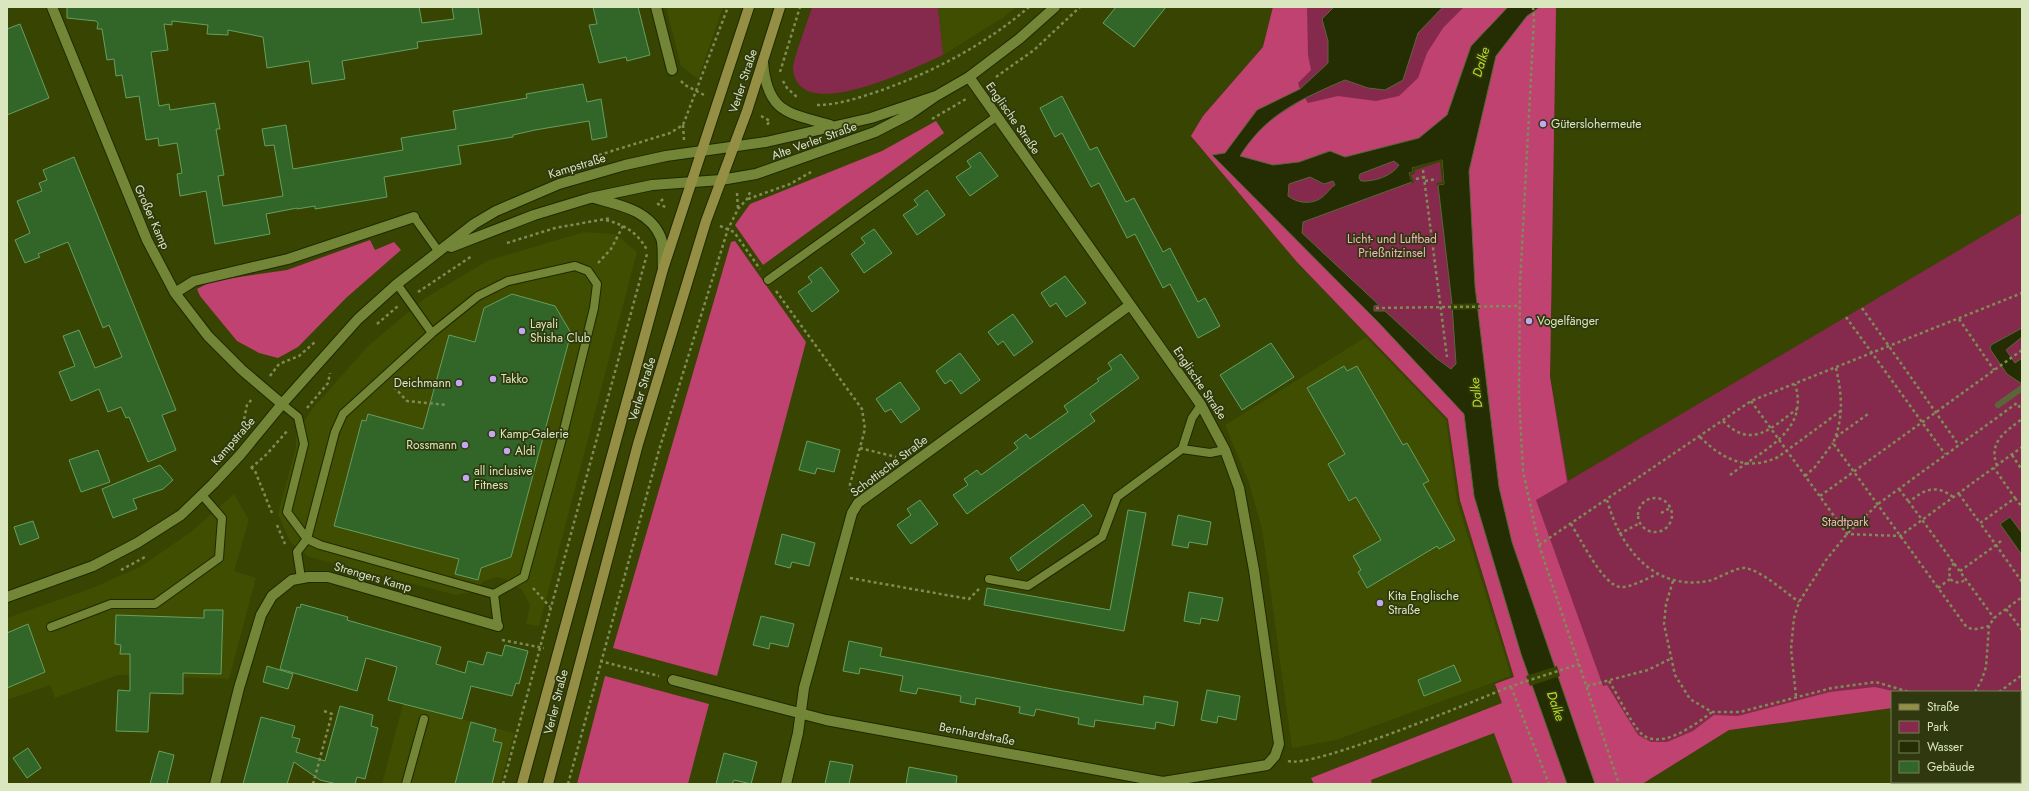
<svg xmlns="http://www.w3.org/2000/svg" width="2029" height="791" viewBox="0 0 2029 791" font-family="Jost,sans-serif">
  <rect width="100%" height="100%" fill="#374402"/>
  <path fill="#404e02" d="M666 7H723L698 79 681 66Z
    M938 7H1016L1004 17 943 55Z
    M584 232 615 234 637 252 539 626 526 624 530 605 523 591 508 580 497 577 484 581 473 592 456 595 309 557 290 542 278 514 296 447V434L313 408 367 347 425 298 487 261Z
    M1366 337 1446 420 1457 501 1511 676 1336 740 1292 748 1262 529 1249 483 1225 425Z
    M234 494 249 520 234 571 256 578 229 679 118 675 55 698 50 685 7 700V618L92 588 142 566 192 531Z
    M403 704 514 733 500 784H382Z"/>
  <path fill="#852a4c" d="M812 7H938L943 55C918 66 797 128 793 68 793 60 809 18 812 7Z
    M1273 7H1556L1550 377 1568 481 2022 213V784H1971L1970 782H2020V692H1892V708L1729 730 1642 784H1532L1495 684 1514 677 1460 500 1448 419 1297 262 1191 136 1203 116 1263 47Z"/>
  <path fill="#bf4271" d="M1273 7H1307L1308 55 1311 70 1298 83 1300 89 1257 110 1225 153 1212 155 1379 323 1464 414 1474 496 1521 654 1567 784H1513L1494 733 1371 780 1372 784H1314L1311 778 1502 703 1495 684 1514 677 1460 500 1448 419 1297 262 1191 136 1203 116 1263 47Z
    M1464 7H1508L1471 46 1447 115 1419 138 1345 157 1330 151 1299 162 1273 165 1239 156 1265 123 1305 98 1308 103 1338 96 1376 101 1399 96 1418 78 1427 53 1443 28Z
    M1540 7H1556L1550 377 1567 482 1536 500 1603 686 1607 685 1638 735 1651 742H1667L1693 731 1714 715 1738 716 1830 692 1875 687 1897 692H1892V708L1729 730 1642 784H1595L1512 542 1499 487 1475 287 1469 171 1496 56 1527 16Z
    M936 121 944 133 763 265 735 225 750 204 882 151Z
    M370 240 375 250 394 242 401 250 346 298 298 347 278 358 259 353 237 341 200 296 197 289 212 281 287 270Z
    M735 241 806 342 717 676 613 648 731 242Z
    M605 676 709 704 688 784H577Z"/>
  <path fill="#252e02" stroke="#5b653a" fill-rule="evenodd" d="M1334 7H1443L1418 33 1403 80 1385 90 1368 88 1345 80C1301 99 1266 114 1240 156L1273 165 1299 162 1330 151 1345 157 1419 138 1447 115 1471 46 1508 7H1540L1527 16 1496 56 1469 171 1475 286 1499 487 1512 542 1595 784H1567L1521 654 1474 496 1464 414 1379 323 1212 155 1225 153 1257 110 1300 89 1328 63V41L1322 19ZM1442 160 1444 184 1438 185 1452 304 1456 364 1451 369 1436 358 1385 311H1374V306L1379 305 1302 233 1303 222 1412 182 1409 173 1413 172 1412 168ZM1394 161 1399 165C1392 176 1374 182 1361 181L1359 178 1360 174ZM1310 177 1324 184 1333 181 1335 185C1330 188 1325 196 1321 198 1311 205 1297 203 1288 196L1289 184Z
    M2022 328V337L2006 350 2015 363 2022 358V384L2007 374 1990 349 1991 345Z
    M2010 517 2022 533V555L2000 524Z"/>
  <path fill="#374402" d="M1442 159 1444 184 1436 185 1437 183 1442 182 1440 162 1415 170V173L1411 175 1414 182 1412 184 1409 173 1413 172 1412 168Z
    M1479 303 1480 309 1451 310V304Z
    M1557 666 1560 676 1530 686 1526 676Z"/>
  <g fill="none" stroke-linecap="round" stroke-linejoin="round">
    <path stroke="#5b653a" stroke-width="6" d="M1998 405 2022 388"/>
  </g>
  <path fill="#326629" stroke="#689e5f" d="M67 7H419L422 23 454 19 452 7H478L482 34 424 41 417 42 418 48 342 61 345 79 312 84 309 61 267 68 263 37 228 30V35L207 34 208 25 172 21V25L164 24 168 50 151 52 159 106 169 104 170 110 215 103 220 129H216L224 175 218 176 223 206 283 196 274 145 265 146 262 129 286 125 293 169 403 150 401 138 456 129 453 111 527 98 526 94 583 84 587 102 601 99 607 137 592 140 589 121 535 130 513 135V137L458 146 461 164 384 177 387 197 315 209V206L297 209V208L266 214 270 234 215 244 206 191 180 196 177 174 182 173 177 143 159 146 158 138 146 140 139 96 126 98 122 75 116 76 114 59 107 60 102 29H97L98 23 96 21 67 18Z
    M593 7H638L650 55 627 61 626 57 599 63 589 25 597 24Z
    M1116 7H1166L1134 47 1103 23Z
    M20 24 49 98 7 115V29Z
    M1062 96 1090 150 1097 147 1126 202 1134 198 1163 252 1170 248 1198 302 1205 298 1220 326 1198 338 1170 284 1163 288 1135 234 1127 238 1099 183 1091 187 1062 133 1055 137 1040 108Z
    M980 152 998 176 970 196 956 177 971 167 967 161Z
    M74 157 176 410 162 415 176 450 148 462 129 417 126 418 121 407 108 412 99 389 71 401 59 372 75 366 63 336 79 330 95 368 122 357 109 325 103 328 68 242 38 254 40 257 25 263 15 240 30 233 17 201 42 191 39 183 47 180 43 170Z
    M927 190 945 215 917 235 903 215 918 205 914 200Z
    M874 229 892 253 864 273 851 254 865 243 861 238Z
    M821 267 839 291 812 312 798 292 812 282 808 277Z
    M1065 276 1086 303 1066 317 1056 303 1050 307 1041 293Z
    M512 294 555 306 571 333 511 557 481 568 478 580 455 574 459 559 334 526 362 420 366 421 368 414 423 429 449 335 475 342 484 308Z
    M1013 314 1033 342 1014 356 1003 341 998 345 988 332Z
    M1271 343 1294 377 1242 410 1220 375Z
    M960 353 980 380 961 394 951 380 945 384 936 371Z
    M1121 354 1139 378 1090 414 1095 421 967 514 953 495 968 485 964 479 977 470 981 475 1018 448 1014 443 1026 434 1030 439 1068 412 1064 406 1099 381 1097 379 1112 369 1108 363Z
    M1344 366 1347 371 1357 366 1403 445 1407 443 1429 481 1423 484 1455 540 1439 549 1437 546 1367 588 1358 572 1361 570 1353 556 1381 540 1356 497 1349 501 1328 464 1345 454 1307 388Z
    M900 382 920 409 901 423 891 409 885 412 876 399Z
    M807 441 840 450 834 472 817 468 815 474 799 470Z
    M98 450 110 482 81 492 69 460Z
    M160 465 173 480 163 489 133 499 137 509 113 518 102 489Z
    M920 500 938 524 911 544 897 525 911 515 907 509Z
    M1083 504 1092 516 1018 571 1010 558Z
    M1128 510 1146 513 1124 631 984 605 987 588 1110 610Z
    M1178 515 1211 522 1207 545 1189 542 1188 548 1172 545Z
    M33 521 39 538 20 545 14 527Z
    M782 534 815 543 809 566 792 562 790 568 775 564Z
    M1189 592 1223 598 1218 621 1201 618 1200 624 1184 621Z
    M301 604 348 617 347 620 441 647 436 664 465 673 468 661 483 665 487 652 502 656 505 645 528 651 519 684 516 683 512 696 471 686 462 719 388 700 397 667 366 658 357 691 280 669 297 607 300 608Z
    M204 610H223L221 674 183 673V694L150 693 148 732 116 731 118 690 130 691V654H120L121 645 115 644 116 615 204 618Z
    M761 616 794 624 788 647 770 643 769 649 753 645Z
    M28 624 45 672 7 688V633Z
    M849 641 882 648 880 656 1058 690 1143 705 1144 696 1178 702 1174 726 1156 722 1155 729 1095 720 1094 727 1078 724 1079 718 1036 709 1034 716 1019 713 1020 707 976 698 975 705 960 702 961 696 918 688 916 694 900 691 903 676 860 668 859 674 843 671Z
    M1454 665 1461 681 1424 696 1418 680Z
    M267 666 293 674 288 689 263 682Z
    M1207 690 1240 696 1236 720 1218 716 1217 723 1201 720Z
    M340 706 373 715 371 726 378 728 365 779 357 777 355 784H337L320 780 294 762 287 784H243L261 717 295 726 292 737 300 739 296 752 325 761Z
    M471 722 496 729 493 741 502 743 492 784H455Z
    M28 748 41 768 27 778 13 758Z
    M159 751 174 755 167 784H150Z
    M724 753 757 762 751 784 734 780 732 784H716Z
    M830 761 853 765 849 784H825Z
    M909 767 957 776 956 784H906Z"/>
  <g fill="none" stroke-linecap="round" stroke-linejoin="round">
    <defs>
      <path id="lane" d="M414 217 439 252
        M768 280 996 117
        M397 284 432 333
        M282 404 298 417 304 444 287 512 307 539 320 545 494 594 524 577 561 442 594 308 597 284 588 271 575 266 508 281 478 296 432 333 343 414 335 432 307 539 297 552 301 578
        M1182 449 1210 453 1225 450
        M989 579 1028 586 1102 537 1117 497 1182 449 1192 418 1201 405
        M494 594 498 626
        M51 627 111 604H155L219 558 222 518 202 495
        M406 784 424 719"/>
      <path id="street" d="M52 7 147 240 175 293 208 336 242 370 282 404
        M656 7 672 70
        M763 62C767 112 787 113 830 125
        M594 198C619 205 650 210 661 238 664 246 662 260 663 269
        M451 247 534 215 590 198 652 185 721 180 756 174 875 132 910 114 936 96 969 77 1019 39 1055 7
        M175 293 194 281 288 259 414 217
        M7 597 93 566 137 543 181 515 213 484 240 455 282 404 358 319 397 284 474 224 496 211 559 184 625 165 666 156 766 142 871 118 936 96
        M673 680 826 720 1163 782 1267 765 1275 756 1279 744 1254 570 1239 488 1225 450 1201 405 969 77
        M215 784 239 688 261 615 272 596 292 580 308 577H328L498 626
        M786 784 798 733 804 688 852 513 858 503 1130 305"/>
      <path id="secondary" d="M522 784 663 269 749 7
        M548 784 638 444 706 221 747 111 780 7"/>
    </defs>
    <use href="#lane" stroke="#202900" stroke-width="10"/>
    <use href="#street" stroke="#202900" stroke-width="12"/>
    <use href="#secondary" stroke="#202900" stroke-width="12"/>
    <path stroke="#7f8c55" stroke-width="2.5" stroke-dasharray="3 3" stroke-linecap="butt" d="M1533 7 1534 20 1520 284 1519 396 1523 471 1539 545 1619 784
      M780 72 800 7
      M996 77 1034 50 1080 7
      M681 81 685 85 706 96
      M783 81 787 88 798 98
      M817 105C839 105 861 97 882 90 935 71 986 44 1029 7
      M761 116 770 121 766 126
      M932 119 966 99
      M683 125 684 140
      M599 155 670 133 683 125 728 7
      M1423 170 1447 357
      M1416 179 1424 177
      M1425 181 1437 179
      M737 193 738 209
      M663 199 658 204 668 208
      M748 199 790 184 811 172
      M606 220C625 225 638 233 647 250
      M720 226 734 232 760 269
      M507 243 555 228 611 218
      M598 263 611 249 623 226
      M776 291 862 409 865 429 849 488 851 491
      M418 292 472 256
      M1376 308 1520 306
      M1862 308 1958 444
      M1846 317 1945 454
      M1959 319 1994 370
      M377 324 398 306
      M1836 368C1842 394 1844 418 1833 443L1965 625C1972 632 1980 628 1989 626
      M270 376 279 364 299 356 315 342
      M394 387 407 401 447 405
      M1751 401 1847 534 1900 536 2022 447
      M307 408 328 383 330 373
      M1723 421C1752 450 1771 428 1797 409
      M243 425 247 405 252 399
      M1700 437C1722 459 1747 472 1778 457L1842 410
      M1836 437 1868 414
      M860 448 896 457
      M2012 455 2022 470
      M1997 466C1988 442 2005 432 2022 419
      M251 467 255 471 272 513
      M251 468 267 454 288 430
      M1730 475C1762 450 1810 432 1795 384
      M1805 476 1815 467 1833 443
      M1899 489 1909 502
      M1959 494 1980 523 2015 498 1994 468
      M1820 496 2022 350
      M1953 497C1936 484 1925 489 1909 502L1994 618
      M2015 498 2022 507
      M1638 515a17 17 0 1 1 34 0a17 17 0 1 1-34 0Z
      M1607 500C1620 547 1653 591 1708 581 1718 579 1736 567 1745 568 1762 571 1785 592 1799 602
      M1661 513 1670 508
      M1571 524C1580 538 1603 585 1620 587 1631 588 1647 578 1658 574
      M277 525 285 544
      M1619 534 1640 523
      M2001 541 1996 545 2022 582
      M1539 545 1751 401 2022 293
      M1954 563 1949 570 1950 579C1955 583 1960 584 1966 579
      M121 570 145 557
      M1960 571 1996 545 1980 523
      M850 578 969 599 980 588
      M1673 581 1666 604 1664 624 1675 675 1690 699 1712 712H1740L1832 688 1876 682 1909 692
      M533 588 550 607
      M1938 588 1950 579
      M2006 609 2022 630
      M502 640 544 648
      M600 661 659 676
      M1609 681C1619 697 1627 716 1639 731 1657 754 1696 724 1712 712
      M1587 686 1648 670 1672 658
      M1511 687 1549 784
      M1975 692 1982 679 1986 667 1989 626 1994 618 2022 597
      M1999 692 2022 675
      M1796 696 1791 649 1794 618 1799 602 1826 560 1847 534 1878 504 2017 403 2022 411
      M2020 724 2022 717
      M2020 748 2022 751
      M1288 761C1313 769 1476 700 1509 687 1532 679 1556 672 1579 664
      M2006 782 2007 784
      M313 784 332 714 324 711
      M503 784 647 254
      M568 784 659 450 728 229 738 209 747 199 751 190"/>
    <use href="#lane" stroke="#738637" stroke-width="8"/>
    <use href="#street" stroke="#738637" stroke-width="10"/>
    <use href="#secondary" stroke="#958f46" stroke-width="10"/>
  </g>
  <g fill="#c3a7f2" stroke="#2f380e" stroke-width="1.5">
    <circle cx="1543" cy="124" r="4"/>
    <circle cx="1529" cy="321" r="4"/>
    <circle cx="522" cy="331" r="4"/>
    <circle cx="493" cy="379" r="4"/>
    <circle cx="459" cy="383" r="4"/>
    <circle cx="492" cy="434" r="4"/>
    <circle cx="465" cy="445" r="4"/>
    <circle cx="507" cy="451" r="4"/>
    <circle cx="466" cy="478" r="4"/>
    <circle cx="1380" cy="603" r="4"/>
  </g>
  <g text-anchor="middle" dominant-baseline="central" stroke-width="3.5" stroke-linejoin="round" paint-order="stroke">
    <g font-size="12" fill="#dae6be" stroke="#2f380e">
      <text transform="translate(743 81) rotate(-72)">Verler Straße</text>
      <text transform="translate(1013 118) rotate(55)">Englische Straße</text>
      <text transform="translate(814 141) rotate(-20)">Alte Verler Straße</text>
      <text transform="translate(577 166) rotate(-17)">Kampstraße</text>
      <text transform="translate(152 217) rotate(66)">Großer Kamp</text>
      <text transform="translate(1200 383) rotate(56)">Englische Straße</text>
      <text transform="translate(642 389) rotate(-73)">Verler Straße</text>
      <text transform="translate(233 441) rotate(-49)">Kampstraße</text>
      <text transform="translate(889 466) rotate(-37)">Schottische Straße</text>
      <text transform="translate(373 577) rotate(16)">Strengers Kamp</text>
      <text transform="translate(556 702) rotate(-76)">Verler Straße</text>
      <text transform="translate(977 734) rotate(11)">Bernhardstraße</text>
    </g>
    <g font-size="12" fill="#dae6be" stroke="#2f380e" text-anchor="start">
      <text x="1551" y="124">Güterslohermeute</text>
      <text x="1537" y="321">Vogelfänger</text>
      <text x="530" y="324">Layali<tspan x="530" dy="14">Shisha Club</tspan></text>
      <text x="501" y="379">Takko</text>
      <text x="451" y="383" text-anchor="end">Deichmann</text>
      <text x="500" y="434">Kamp-Galerie</text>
      <text x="457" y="445" text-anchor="end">Rossmann</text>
      <text x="515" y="451">Aldi</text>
      <text x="474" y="471">all inclusive<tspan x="474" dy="14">Fitness</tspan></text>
      <text x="1388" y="596">Kita Englische<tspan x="1388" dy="14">Straße</tspan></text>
    </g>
    <g font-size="12" fill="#f5b4c6" stroke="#2f380e">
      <text x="1392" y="239">Licht- und Luftbad<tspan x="1392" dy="14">Prießnitzinsel</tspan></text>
      <text x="1845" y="522">Stadtpark</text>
    </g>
    <g font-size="13" font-style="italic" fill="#bbde25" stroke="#2f380e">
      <text transform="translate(1481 62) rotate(-73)">Dalke</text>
      <text transform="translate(1476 393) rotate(-97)">Dalke</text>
      <text transform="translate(1556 706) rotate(71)">Dalke</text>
    </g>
  </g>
  <rect width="2029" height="791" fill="none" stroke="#dae6be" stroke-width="16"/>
  <rect x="1891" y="691" width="130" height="92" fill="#2f380e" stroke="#737e54"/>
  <rect x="1899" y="704" width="20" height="6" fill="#958f46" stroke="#737e54"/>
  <text x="1927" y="711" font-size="12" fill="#dae6be">Straße</text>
  <rect x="1899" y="721" width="20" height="12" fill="#852a4c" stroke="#737e54"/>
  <text x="1927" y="731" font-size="12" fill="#dae6be">Park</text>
  <rect x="1899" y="741" width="20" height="12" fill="#252e02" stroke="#737e54"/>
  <text x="1927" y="751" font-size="12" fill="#dae6be">Wasser</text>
  <rect x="1899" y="761" width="20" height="12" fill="#326629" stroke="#737e54"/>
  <text x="1927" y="771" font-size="12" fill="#dae6be">Gebäude</text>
</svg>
